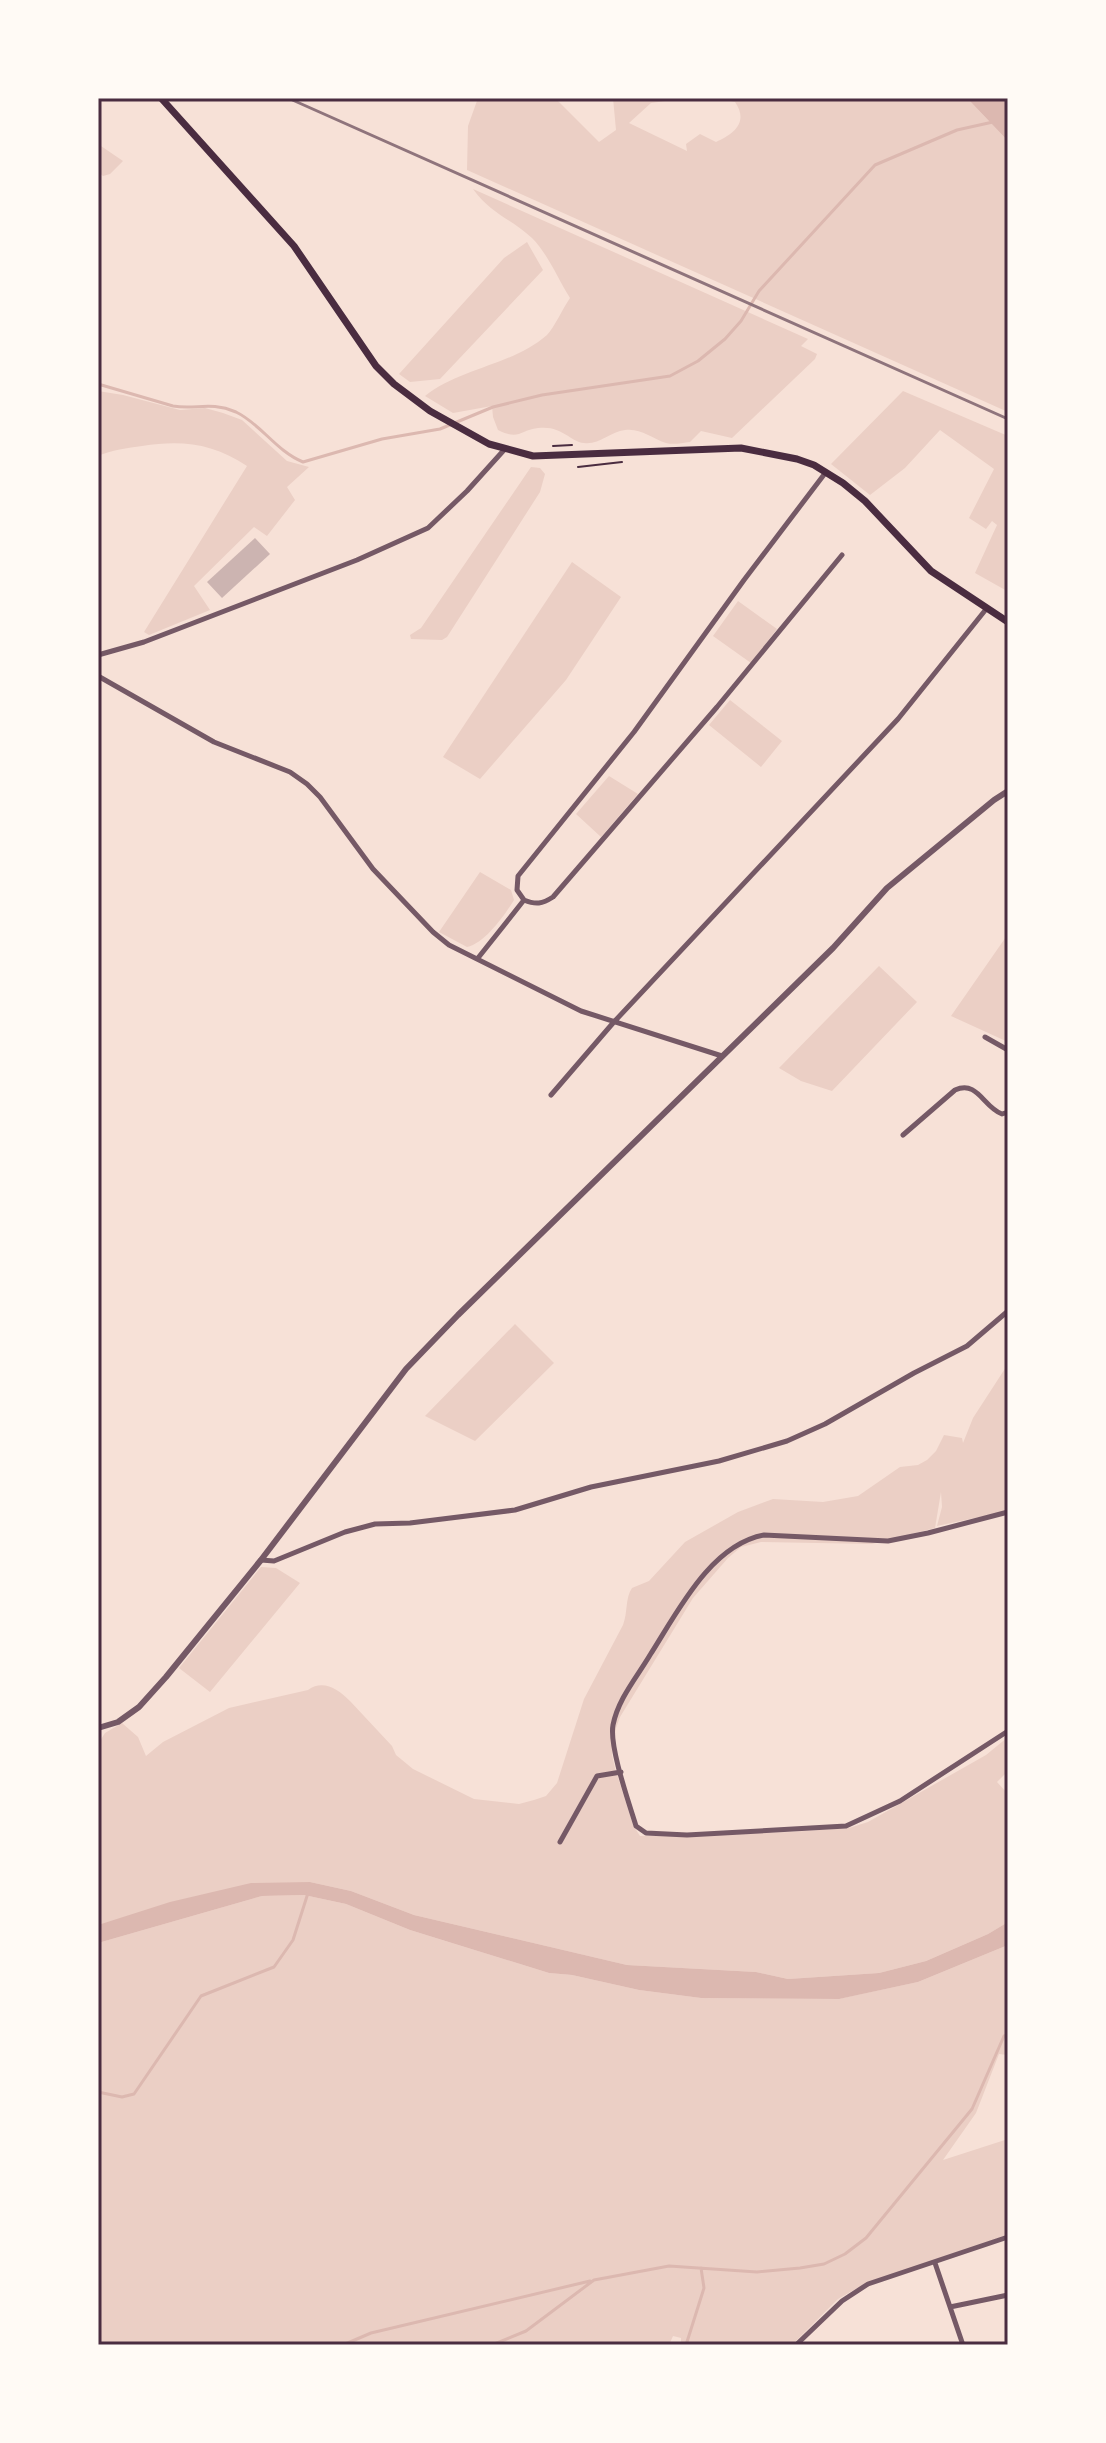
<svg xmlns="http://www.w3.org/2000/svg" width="1106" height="2443" viewBox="0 0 1106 2443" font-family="'IBM Plex Sans',sans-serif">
  <rect width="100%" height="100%" fill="#f7e1d7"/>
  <path fill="#ebcfc5" d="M478 98H555L599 142 616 130 613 98H687L651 103 629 123 687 151 686 144 700 134 716 142C734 134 749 122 735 102L716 98H967L1008 141V412L467 170 468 126Z
    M98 144 123 161 110 174 103 176 98 172Z
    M473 189 808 339 801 346 817 354 815 359 732 438 701 431 690 442C682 443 673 445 666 443 651 438 641 428 625 430 610 432 599 445 584 443 569 441 562 425 538 428 519 430 520 441 498 430L493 417 492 406 453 413 425 396C460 368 513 365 547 335 554 328 563 308 570 298 558 279 548 254 532 238 510 218 491 214 473 189Z
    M527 242 543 270 440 379 410 382 399 374 504 258Z
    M98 391 123 395 180 410 205 408 223 413 242 420 287 461 309 467 287 487 295 500 267 536 254 527 194 586 210 610 149 635 144 632 247 466C212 443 182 440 142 446 128 448 111 450 98 456Z
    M903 391 1008 436 1007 591 975 573 997 525 992 521 986 529 969 518 994 469 940 430 905 468 870 495 831 464Z
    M531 467 540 468 545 474 540 492 447 637 442 640 411 639 410 635 421 628Z
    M572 562 621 597 566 680 480 779 443 757Z
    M738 601 777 629 751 663 713 636Z
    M730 700 782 741 761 767 709 725Z
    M609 776 638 794 601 837 576 814Z
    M480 872 511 890 514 900C504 916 485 943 467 947L439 932Z
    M1008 934V1042L951 1016Z
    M879 966 917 1002 832 1091 801 1081 779 1068Z
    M515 1324 554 1363 475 1441 425 1416Z
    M1008 1364V1511L937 1526 942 1507 941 1492 935 1528 872 1544 761 1542 741 1547 728 1558 693 1598 620 1717 616 1728 612 1755 615 1768 633 1825 640 1836 791 1832 849 1828 868 1822 986 1755 1008 1737V1777L1005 1774 997 1782 1008 1794V1922L988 1934 926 1961 879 1973 788 1979 756 1972 627 1965 414 1915 351 1891 310 1882 98 1925V1744L105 1733 122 1723 138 1737 146 1756 163 1742 229 1708 308 1690C323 1679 338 1689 350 1701L392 1746 396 1755 413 1769 474 1799 519 1804 534 1800 546 1796 557 1783 584 1699 623 1625C628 1612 625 1598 632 1588L649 1581 685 1542 738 1512 773 1499 823 1502 858 1496 900 1467 918 1465 927 1460 936 1451 944 1435 962 1438 963 1443 973 1418Z
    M261 1567 276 1568 300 1583 210 1692 179 1668Z
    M304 1895 346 1904 410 1930 549 1973 572 1975 639 1990 701 1998 838 1999 918 1982 1008 1945V2055L999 2054 976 2113 943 2160 1008 2139V2235L866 2283 838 2299 792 2345H681V2338L673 2336 669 2345H98V1943L262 1896Z"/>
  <path fill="#dcb8b0" d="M968 98H1008V141L967 98Z
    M310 1882 351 1891 414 1915 627 1965 756 1972 788 1979 879 1973 926 1961 988 1934 1008 1922V1945L918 1982 839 1999 701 1998 639 1990 572 1975 549 1973 410 1930 346 1904 304 1895 262 1896 98 1943V1925L170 1902 251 1883Z"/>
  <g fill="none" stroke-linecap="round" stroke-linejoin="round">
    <path stroke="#dcb8b0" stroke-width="3" d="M98 384 173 406C196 410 210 401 236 412 261 424 276 451 303 462L382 439 440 429 493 407 542 395 670 376 698 361 725 339 741 321 759 291 875 165 957 130 993 122
      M98 2092 122 2097 134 2094 201 1996 274 1967 293 1940 308 1893
      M343 2345 371 2333 590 2281
      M492 2345 526 2331 594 2280 669 2266 757 2272 800 2268 824 2264 845 2254 866 2238 972 2109 1004 2036 1008 2035
      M686 2345 704 2288 701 2268"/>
  </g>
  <path fill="#ccb4b1" d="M255 538 270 554 222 598 207 582Z"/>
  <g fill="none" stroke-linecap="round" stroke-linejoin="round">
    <path stroke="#4a2c40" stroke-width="2" d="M553 446 572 445
      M578 467 622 462"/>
    <path stroke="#755966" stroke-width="5" d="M98 655 144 642 357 560 428 528 467 491 504 450
      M98 676 214 742 290 772 307 784 320 797 373 869 433 932 449 945 581 1011 722 1056
      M524 900 517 890 518 876 634 732 744 580 826 472
      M478 958 524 900C536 905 542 904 553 897L717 707 842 555
      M985 1037 1008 1050
      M551 1095 613 1023 898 719 987 608
      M903 1135 955 1090C978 1080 983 1107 1002 1114L1008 1112
      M1008 1512 928 1533 888 1541 764 1535C710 1545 677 1613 650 1655 637 1677 618 1699 613 1725 609 1746 629 1803 636 1826L646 1833 687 1835 846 1826 900 1801 1008 1731
      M261 1560 274 1561 345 1532 375 1524 410 1523 515 1510 591 1487 719 1461 787 1441 825 1424 914 1373 967 1346 1008 1311
      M560 1842 597 1776 621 1772
      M935 2263 963 2345
      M950 2307 1008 2295
      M796 2345 842 2301 868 2284 1008 2237"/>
    <path stroke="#755966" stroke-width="6" d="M98 1728 118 1722 139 1707 166 1677 261 1560 406 1369 458 1315 833 948 887 888 994 800 1008 791"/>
    <path stroke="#4a2c40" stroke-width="7" d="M161 98 294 246 376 366 394 384 430 411 489 444 533 456 741 448 797 459 814 465 843 483 865 501 931 571 1008 622"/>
    <path stroke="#8f747c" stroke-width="3" d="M288 98 1008 419"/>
  </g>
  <rect width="1106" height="2443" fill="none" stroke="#fffaf5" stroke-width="200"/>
  <rect x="100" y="100" width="906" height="2243" fill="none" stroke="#4a2c40" stroke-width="3"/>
</svg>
